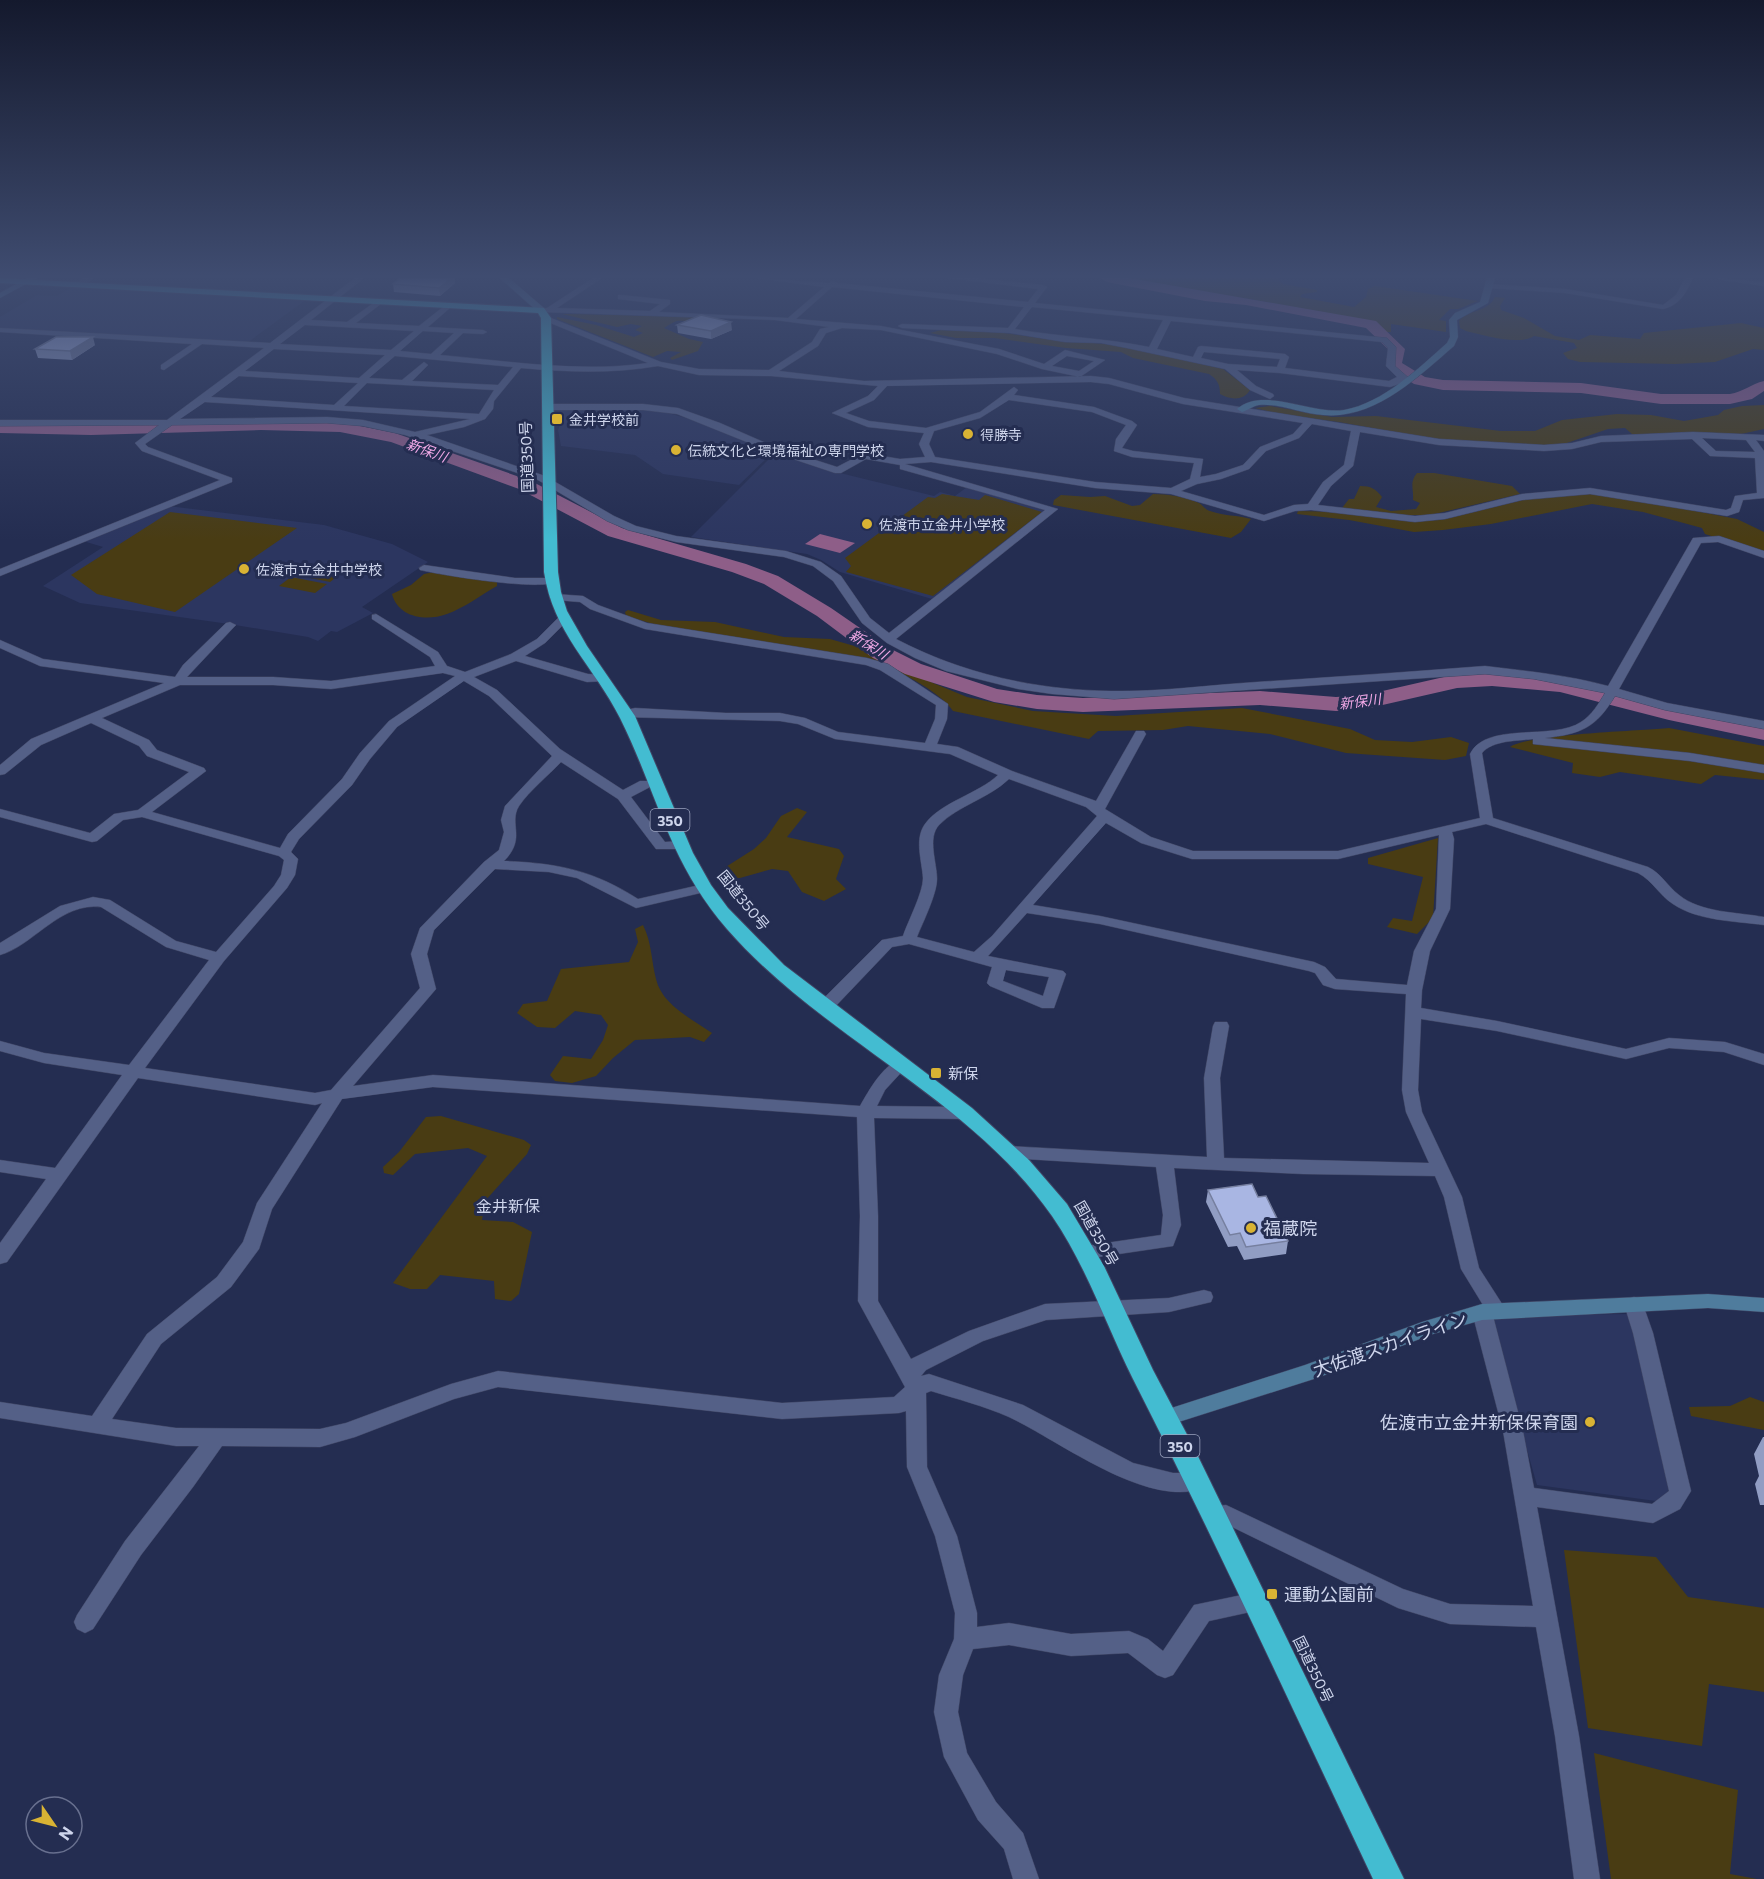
<svg xmlns="http://www.w3.org/2000/svg" width="1764" height="1879" viewBox="0 0 1764 1879" font-family="Commissioner,'Noto Sans JP',sans-serif">
  <rect width="100%" height="100%" fill="#242d51"/>
  <path fill="#2c3660" d="M72 287 307 299 247 343 0 328V317L37 295 57 296Z
    M560 409 601 411 644 409 661 411 700 422 772 453 739 485 663 474 635 455 561 446 558 430 562 421Z
    M775 453 840 473 934 496 940 492 955 496 967 487 1047 510 932 599 840 572 821 560 807 554 691 537Z
    M168 506 324 525 392 544 428 562 362 607 373 613 337 632 331 631 318 641 308 637 229 624 80 603 43 586 103 547 83 541Z
    M1634 1314 1671 1503 1537 1485 1490 1320 1522 1315Z"/>
  <path fill="#493c13" d="M1131 278H1280L1279 281 1283 284 1317 290V292L1302 294 1300 297 1354 307 1366 297 1368 289 1375 286 1478 301 1458 309H1450L1439 320 1446 321V332L1391 324V332H1385L1375 323 1360 319 1244 298 1205 294Z
    M1495 297 1505 298 1500 306 1501 310 1524 318 1555 336 1579 340 1590 335 1640 339 1644 333 1741 323 1764 328V350L1753 349 1715 362 1675 364 1580 362 1568 359 1563 353 1577 348 1574 343 1534 336C1519 346 1482 335 1466 331L1460 328 1459 321C1469 309 1487 313 1495 297Z
    M562 314H567L719 317C707 329 690 319 677 321 673 322 667 326 664 328L689 339 703 342 698 351 672 360 670 358 681 352 667 351 653 357 557 319V317L596 325 634 337 643 333 635 330 642 326 631 324 617 327Z
    M941 330 997 332 1054 340 1117 345 1223 369 1250 390C1244 401 1230 400 1220 394 1220 384 1217 379 1209 374L1133 358 1121 352 1066 348 994 338H956L930 333Z
    M1764 405V429L1741 434H1632L1625 428 1608 429 1561 445 1536 446 1433 439 1339 422 1279 414 1255 408 1270 406 1332 417 1376 416 1501 431H1535L1562 420 1617 414 1651 415 1684 421 1718 415 1724 410 1742 406Z
    M1417 473H1434L1512 486 1520 494 1430 515H1397L1342 508 1349 499H1354L1360 486C1371 486 1376 489 1382 497L1376 507 1391 511 1416 509 1420 503 1413 500C1414 489 1409 483 1417 473Z
    M942 494 979 500 985 495 1042 512 933 596 846 572 851 566 845 558 928 497 935 498Z
    M1153 494C1167 494 1187 497 1199 503 1203 505 1205 510 1210 511 1223 516 1238 515 1251 519L1241 532 1231 538 1053 505 1054 500 1061 495 1090 497 1105 496 1132 506 1140 505Z
    M1568 494H1597L1633 499 1737 519 1764 532V553L1705 534 1702 528 1643 512 1592 504 1491 524 1443 530 1414 532 1349 520 1297 514 1298 511 1344 512 1405 521 1441 520 1527 499Z
    M170 512 297 528 175 612 97 594 71 575Z
    M307 567 342 573 330 582 295 575Z
    M434 572 497 582V586C481 595 464 608 447 614 425 622 398 617 392 594L411 585 424 574Z
    M291 577 327 584 315 593 279 586Z
    M628 610 661 620 715 622 784 637 830 639 865 649 933 683 967 697 1033 711 1116 716 1242 708 1350 729 1375 740 1412 742 1451 737 1469 743 1466 756 1445 760 1346 753 1270 734 1188 726 1163 730 1098 731 1089 739 953 711C939 690 895 669 871 660L657 625 626 616 625 612Z
    M1669 728 1764 746V780L1715 775 1701 784 1620 772 1600 777 1572 773 1573 763 1510 747C1529 734 1639 731 1669 728Z
    M797 808 807 812 787 837 839 849 844 856 836 879 846 889 824 901 802 892 788 871 772 869 740 878H727L721 870 754 849 766 838 781 816Z
    M1438 838 1433 918 1417 934 1387 927 1393 918 1412 921 1423 877 1368 864V858Z
    M643 925C652 943 651 960 656 979 662 1005 692 1019 712 1033L704 1042 690 1037 635 1040 613 1058 596 1076 572 1083 555 1081 550 1075 563 1056 591 1059 603 1040 608 1025 601 1015 575 1011 555 1028 537 1027 517 1013 523 1004 547 1001 561 969 629 962 638 942 635 929Z
    M441 1116 524 1140 531 1145 527 1154 485 1201 482 1220 513 1222 532 1232 519 1294 511 1301 495 1299 494 1281 440 1275 427 1289H410L393 1283 487 1156 468 1148 415 1154 393 1175 384 1173 383 1167 399 1152 426 1117Z
    M1750 1397 1764 1402V1430L1691 1416 1689 1407 1730 1406Z
    M1564 1550 1656 1557 1688 1597 1764 1608V1692L1709 1684 1702 1746 1588 1728Z
    M1594 1753 1738 1790 1730 1874 1757 1879H1611Z"/>
  <path fill="#8e5e88" d="M820 534 855 543 840 553 805 544Z"/>
  <g fill="none" stroke-linecap="round" stroke-linejoin="round">
    <path fill="#8e5e88" fill-rule="evenodd" d="M1100 278H1129L1376 321 1405 349 1402 363 1425 377 1443 380 1581 383 1661 394H1730C1743 392 1751 384 1764 381V391L1752 399 1730 404H1661L1581 393 1443 390 1414 384 1390 368 1386 361 1389 350 1366 328 1246 305 1205 301 1107 282Z
      M261 420 340 422 395 433 531 481 622 528 746 564 778 576 831 608 889 648 921 664 997 689 1037 695 1083 698 1260 691 1336 697 1365 695 1457 674 1492 672 1561 678 1670 707 1764 726V740L1669 720 1560 692 1492 686 1457 688 1365 709 1336 711 1260 705 1083 712 1037 709 994 702 905 674 873 658 817 616 764 584 732 572 608 536 519 489 391 442 340 432 261 430 91 435 0 433V423L91 425Z"/>
    <defs>
      <path id="street" d="M84 278H94L83 286H77V282Z
        M355 278H364L311 320 347 322 379 299H382V303L356 323 419 326 448 303 452 305 451 307 428 327 483 330 487 332 483 334 463 333 440 355C509 361 579 373 648 363L543 320V316H546L661 362 699 369 769 370 812 342 820 329 829 327 775 320 541 312 537 310 547 308 593 278H602L557 308 650 311 660 304 618 299V295H621L670 300V304L659 312 788 318 824 287 756 278 829 283 833 281 837 283 1028 302 1038 289 947 278H975L1043 285 1047 287 1035 303 1387 338 1396 347 1395 366 1411 380 1390 387 1280 373 1237 370 1256 386 1273 394 1274 396 1270 399 1250 390 1225 369 1127 348 1101 343 1065 342 1010 333 902 328 898 326 902 324 1008 328 1024 307 832 287 796 319 881 326 999 349 1044 364 1065 350 1105 360 1080 377 1042 369 997 354 881 330 842 328 826 333 818 346 779 371 864 381 1091 376 1109 378 1184 398 1439 439 1544 445 1572 443 1601 436 1693 432 1764 435V441L1756 440 1764 451V498L1743 500 1739 512 1727 516 1590 494 1522 500 1445 519 1415 522 1311 510 1295 511 1264 521 1171 494 1095 488 931 462 905 464 1058 509 896 639C963 674 1036 690 1111 691 1160 692 1209 685 1257 682 1333 677 1409 672 1485 666 1527 671 1568 675 1608 686L1693 538 1719 536 1764 551V558L1718 542 1701 543 1619 689 1667 703 1764 721V729L1665 710 1615 696C1596 728 1581 734 1545 738L1690 753 1764 765V773L1690 761 1533 744V739C1517 741 1493 740 1482 753L1493 818 1648 867C1662 874 1667 886 1679 895 1701 913 1737 912 1764 917V925C1735 921 1698 921 1673 904 1659 895 1653 881 1638 873L1486 824 1452 832 1454 839 1450 909 1430 951 1422 990 1421 1008 1497 1021 1626 1049 1669 1038 1725 1042 1764 1054V1065L1724 1052 1669 1048 1626 1059 1497 1031 1421 1019 1418 1090 1422 1112 1462 1197 1479 1268 1506 1310 1503 1315 1493 1316 1523 1431 1534 1488 1652 1504 1669 1491 1633 1333 1624 1304 1627 1299 1634 1297 1641 1299 1653 1333 1691 1491 1680 1509 1653 1523 1537 1507 1579 1736 1600 1879H1574L1555 1736 1536 1627 1450 1624 1398 1608 1224 1523 1205 1521 1202 1514 1205 1507 1226 1505 1403 1589 1450 1604 1533 1606 1503 1431 1472 1312 1475 1307 1483 1305 1461 1269 1444 1197 1435 1176 1303 1174 1174 1168 1181 1225 1173 1246 1085 1259 1078 1257 1076 1252 1078 1247 1161 1235 1163 1215 1156 1167 1009 1158 1003 1156 1000 1152 1003 1148 1009 1146 1207 1157 1204 1078 1213 1026 1215 1022H1227L1229 1026 1220 1078 1224 1158 1429 1163 1406 1112 1402 1090 1406 994 1335 989 1323 985 1315 973 1309 971 1100 924 1027 913 988 956 1063 971 1066 974 1054 1008H1042L990 986 987 983 992 967 909 944 892 947 832 1010H820L818 1006 820 1002 882 940 903 936C908 921 923 893 923 878 922 861 914 839 925 824 941 802 978 794 998 775L950 754 835 739 798 724 780 721 622 717 620 714 622 711 635 708 726 713H780L805 718 838 732 925 743 935 719 936 705 880 670 866 665 645 629 590 609 580 602 555 600 549 597 555 594 583 596 598 605 647 623 867 658 888 664 948 704 947 719 937 744 958 747 1012 771 1096 801 1136 731H1144L1146 734 1105 809 1151 837 1193 851H1338L1480 818 1470 754C1486 721 1553 741 1581 722 1592 715 1599 703 1605 693L1534 679 1485 674 1114 699 1052 694 1018 689 946 671 915 658 887 643 862 623 833 581 813 566 784 557 676 542 628 530 607 521 538 480 405 435 363 426 327 423 172 425 145 444 148 447 232 478V482L0 576V569L220 480 142 451 135 443 159 425 0 426V420H167L264 348 202 344 164 370 161 369V365L192 344 0 332V328L270 343ZM1032 307 1163 320 1149 347C1105 338 1060 337 1015 329ZM1171 321 1382 342 1388 348 1386 366 1397 377 1389 381 1285 368 1289 357 1285 354 1201 346 1198 347 1193 357 1157 349ZM305 325 414 331 391 350 280 344ZM423 331 454 333 431 354 400 351ZM274 349 385 355 359 378 245 371ZM1204 352 1280 359 1277 367 1228 364 1201 358ZM395 356 513 367 498 385 412 381 428 365 424 362 402 380 369 378ZM1067 356 1094 361 1079 371 1052 366ZM658 366 699 375 771 376 878 386 868 396 832 413 868 427 924 433 919 444 925 457 900 459 864 453 837 467 775 447 720 423 678 408 643 404H547L542 407 547 410H643L677 414 769 451 835 473H841L866 459 900 465V469L1045 510 889 633 870 618 841 576 821 562 786 551 676 536 636 526 614 516 545 476 427 435 464 427 485 419 493 409 494 401 521 368C567 372 612 374 658 366ZM239 376 358 383 334 405 211 397ZM1091 382 1109 384 1183 404 1303 423 1293 434 1260 447 1243 465 1216 474 1200 477 1203 459 1133 451 1122 448 1137 425 1132 421 1094 407 1014 395 1018 390 1014 387 980 412 926 428 869 421 846 413 874 400 887 386ZM367 383 494 390 479 414 344 406ZM1009 400 1092 412 1126 425 1116 439 1114 451 1132 457 1194 463 1190 479 1171 488 1095 482 935 457 929 444 934 431 980 418ZM205 402 470 419 415 432 363 420 327 417 180 419ZM1312 424 1351 431 1344 465 1323 482 1308 504 1294 505 1264 515 1181 491 1197 484 1221 479 1249 469 1266 451 1299 438ZM1360 432 1439 445 1544 451 1572 449 1601 442 1692 439 1710 456 1755 458 1757 493 1735 496 1731 508 1726 510 1590 488 1522 494 1445 513 1415 516 1318 505 1331 486 1353 466ZM1702 438 1746 440 1755 452 1716 451ZM1009 779 1086 807 1097 816 992 936 974 952 917 937C923 922 937 894 937 879 937 863 927 838 939 825 959 805 988 799 1009 779ZM1106 823 1141 843 1192 859H1338L1439 835 1436 909 1414 951 1407 985 1336 979 1325 967 1314 962 1100 916 1033 905ZM1006 970 1049 977 1043 996 1003 981Z
        M1685 278H1693C1686 293 1680 305 1663 309L1565 293 1489 288 1485 286 1489 284 1565 289 1663 305 1676 295Z
        M1717 278 1764 282V286L1721 280Z
        M424 565 515 578H552L557 581C544 592 441 575 420 570L419 568Z
        M376 614 438 652 447 666 465 672 511 654 537 639 560 616H568V620L545 643 525 656 588 674 606 675V681L587 682 516 661 474 677 497 690 560 749 623 790 640 781H650L652 784 650 787 631 797 665 842 680 841 687 845 680 849H656L618 799 561 762C548 776 530 790 519 806 508 824 527 838 504 861 557 863 593 870 638 899L704 884 711 888 709 891 636 908 577 878 549 872 495 869 434 930 427 954 436 989 353 1086 433 1075 860 1106C868 1092 888 1055 907 1060L909 1064 885 1090 877 1106 965 1107 971 1109 973 1113 971 1117 965 1119 874 1118 878 1216V1301L911 1359 969 1331 1045 1304 1169 1298 1204 1290 1211 1292 1213 1297 1211 1302 1169 1312 1046 1320 983 1341 926 1370 921 1376 929 1374 1023 1405 1133 1463 1173 1473H1197L1204 1476 1208 1482 1204 1488C1147 1509 1060 1441 1009 1417 984 1406 957 1399 931 1391L926 1393 927 1467 957 1536 977 1613V1627L1009 1623 1071 1634 1129 1631 1148 1639 1163 1651 1194 1605 1256 1592 1264 1595 1267 1602 1264 1609 1209 1621 1173 1675 1165 1678 1157 1675 1128 1653 1071 1656 1009 1645 973 1649 963 1675 958 1712 967 1753 996 1802 1023 1833 1039 1879H1013L1004 1849 978 1820 944 1757 934 1712 939 1675 954 1639 955 1613 935 1536 907 1467 906 1411 899 1413 782 1419 498 1387 454 1399 355 1437 320 1447 222 1446 193 1487 141 1555 93 1629 85 1633 77 1629 74 1622 77 1615 125 1541 199 1446H176L0 1418V1402L92 1416 147 1334 217 1277 243 1242 257 1203 322 1103 315 1105 138 1078 7 1262 0 1264V1243L46 1179 0 1172V1160L55 1168 122 1075 44 1063 0 1051V1041L44 1053 129 1065 209 960 166 947 101 907C60 902 33 946 0 955V943L60 906 93 897 110 900 176 941 216 952 274 886 281 875 284 860 279 856 142 817 123 820 97 841 92 842 0 817V809L90 833 114 814 138 810 189 772 147 756 139 746 91 723 41 745 5 774 0 775V765L31 739 164 683 40 666 0 648V640L43 659 175 677 183 665 226 623 230 622 236 625 234 627 187 677H273L331 681 435 666 430 657 372 619V615ZM443 673 455 676 389 721 360 753 342 779 288 834 280 848 152 812 206 771 204 768 157 750 149 740 102 718 180 685H273L331 689ZM464 681 489 696 552 756 505 806 501 820 504 832 499 850 484 862 420 928 411 954 420 988 331 1090 315 1093 145 1068 224 961 287 888 295 875 298 859 291 852 299 839 352 785 370 759 397 727ZM433 1087 857 1117 860 1216 858 1301 905 1387 894 1397 782 1403 498 1371 451 1384 346 1423 320 1429 176 1428 112 1419 161 1344 231 1287 259 1249 272 1209 342 1099Z"/>
      <path id="secondary" d="M27 278H37L0 298V293Z
        M500 278H509L544 308V312H538Z
        M1487 278H1495L1488 303 1457 320 1458 337 1454 346C1418 377 1374 420 1323 415 1302 414 1279 403 1259 405 1253 406 1248 410 1242 412L1237 409C1263 386 1312 415 1344 410 1383 403 1419 368 1447 343L1450 337 1449 320 1455 313 1480 302Z
        M1708 1294 1764 1298V1312L1708 1308 1482 1320 1433 1334 1317 1378 1166 1426 1159 1424 1156 1418 1159 1412 1305 1365 1422 1322 1482 1304Z"/>
      <path id="highway" d="M0 278 544 308 551 318 558 572 561 592 567 611 587 646 635 716 693 853 711 885 728 908 784 965 972 1108 1029 1160 1067 1204 1104 1266 1153 1370 1192 1444 1404 1879H1373C1294 1712 1217 1544 1133 1379 1106 1325 1087 1267 1052 1216 969 1097 821 1037 727 929 668 861 658 794 620 718 594 666 553 633 544 572L541 318 538 313 0 283Z"/>
    </defs>
    <use href="#street" stroke="#404665" stroke-width="1"/>
    <use href="#secondary" stroke="#404665" stroke-width="1"/>
    <use href="#highway" stroke="#404665" stroke-width="2"/>
    <use href="#street" fill="#546087" fill-rule="evenodd"/>
    <use href="#secondary" fill="#4f7c9d" fill-rule="evenodd"/>
    <use href="#highway" fill="#43bcd1" fill-rule="evenodd"/>
  </g>
  <path fill="#919dc3" d="M455 283 440 296 394 292 393 284Z
    M677 325 732 330 711 339 678 333Z
    M95 345 72 360 38 358 35 349Z
    M1208 1190 1258 1197 1288 1241 1286 1254 1244 1260 1237 1246 1228 1247 1206 1202Z
    M1763 1437H1764V1505H1760L1755 1484 1759 1476 1754 1454Z"/>
  <path fill="#767f9f" d="M451 278H455V283L440 296 439 288Z
    M731 322 732 330 711 339V331Z
    M93 337 95 345 72 360 70 351Z"/>
  <path fill="#a9b6e3" stroke="#767f9f" stroke-width="1.5" d="M400 278H451L439 288 393 284Z
    M701 315 731 322 711 331 677 325Z
    M56 337H93L70 351 35 349Z
    M1252 1184 1258 1197 1266 1196 1288 1241 1246 1247 1240 1233 1230 1235 1208 1190Z"/>
  <linearGradient id="sky" x2="0" y2="1"><stop stop-color="#14192d"/><stop offset="0.51" stop-color="#3f4c70"/><stop offset="1" stop-color="#3f4c70" stop-opacity="0"/></linearGradient>
  <rect width="1764" height="541" fill="url(#sky)"/>
  <g fill="#d9b334" stroke="#242d51" stroke-width="2">
    <rect x="551" y="413" width="12" height="12" rx="3"/>
    <circle cx="968" cy="434" r="6"/>
    <circle cx="676" cy="450" r="6"/>
    <circle cx="867" cy="524" r="6"/>
    <circle cx="244" cy="569" r="6"/>
    <rect x="930" y="1067" width="12" height="12" rx="3"/>
    <circle cx="1251" cy="1228" r="6"/>
    <circle cx="1590" cy="1422" r="6"/>
    <rect x="1266" y="1588" width="12" height="12" rx="3"/>
  </g>
  <g text-anchor="middle" dominant-baseline="central" stroke-width="6" stroke-linejoin="round" paint-order="stroke">
    <g font-size="14" fill="#ced5ec" stroke="#242d51" text-anchor="start">
      <text x="569" y="419">金井学校前</text>
      <text x="980" y="434">得勝寺</text>
      <text x="688" y="450">伝統文化と環境福祉の専門学校</text>
      <text x="879" y="524">佐渡市立金井小学校</text>
      <text x="256" y="569">佐渡市立金井中学校</text>
    </g>
    <g font-size="14" font-style="italic" fill="#f1a9e7" stroke="#242d51">
      <text transform="translate(427 450) rotate(20)">新保川</text>
      <text transform="translate(869 644) rotate(32)">新保川</text>
      <text transform="translate(1360 701) rotate(-7)">新保川</text>
    </g>
    <g fill="#242d51" stroke="#9ba3be" stroke-width="1.5">
      <rect x="650.5" y="809" width="39" height="22" rx="4.5"/>
      <rect x="1160.5" y="1435" width="39" height="22" rx="4.5"/>
    </g>
    <g font-size="14" font-weight="bold" fill="#ced5ec">
      <text x="670" y="820">350</text>
      <text x="1180" y="1446">350</text>
    </g>
    <g font-size="15" fill="#ced5ec" stroke="#242d51">
      <text transform="translate(526 457) rotate(-92)">国道350号</text>
      <text transform="translate(744 900) rotate(51)">国道350号</text>
      <text transform="translate(1097 1233) rotate(60)">国道350号</text>
      <text transform="translate(1314 1669) rotate(64)">国道350号</text>
    </g>
    <g font-size="15" fill="#ced5ec" stroke="#242d51" text-anchor="start">
      <text x="948" y="1073">新保</text>
    </g>
    <g font-size="16" fill="#ced5ec" stroke="#242d51">
      <text x="508" y="1205">金井新保</text>
    </g>
    <g font-size="18" fill="#ced5ec" stroke="#242d51" text-anchor="start">
      <text x="1263" y="1228">福蔵院</text>
      <text x="1578" y="1422" text-anchor="end">佐渡市立金井新保保育園</text>
      <text x="1284" y="1594">運動公園前</text>
    </g>
    <g font-size="18" fill="#ced5ec" stroke="#242d51">
      <text transform="translate(1390 1344) rotate(-19)">大佐渡スカイライン</text>
    </g>
  </g>
  <g transform="translate(54 1825) rotate(125)"><circle r="28" fill="#242d51" stroke="#68708f" stroke-width="1.5"/>
  <path d="M0-4.5L10 22L0 15L-10 22Z" fill="#d9b334"/>
  <text y="-9" font-size="16" font-weight="bold" text-anchor="middle" fill="#ced5ec">N</text>
  </g>
</svg>
